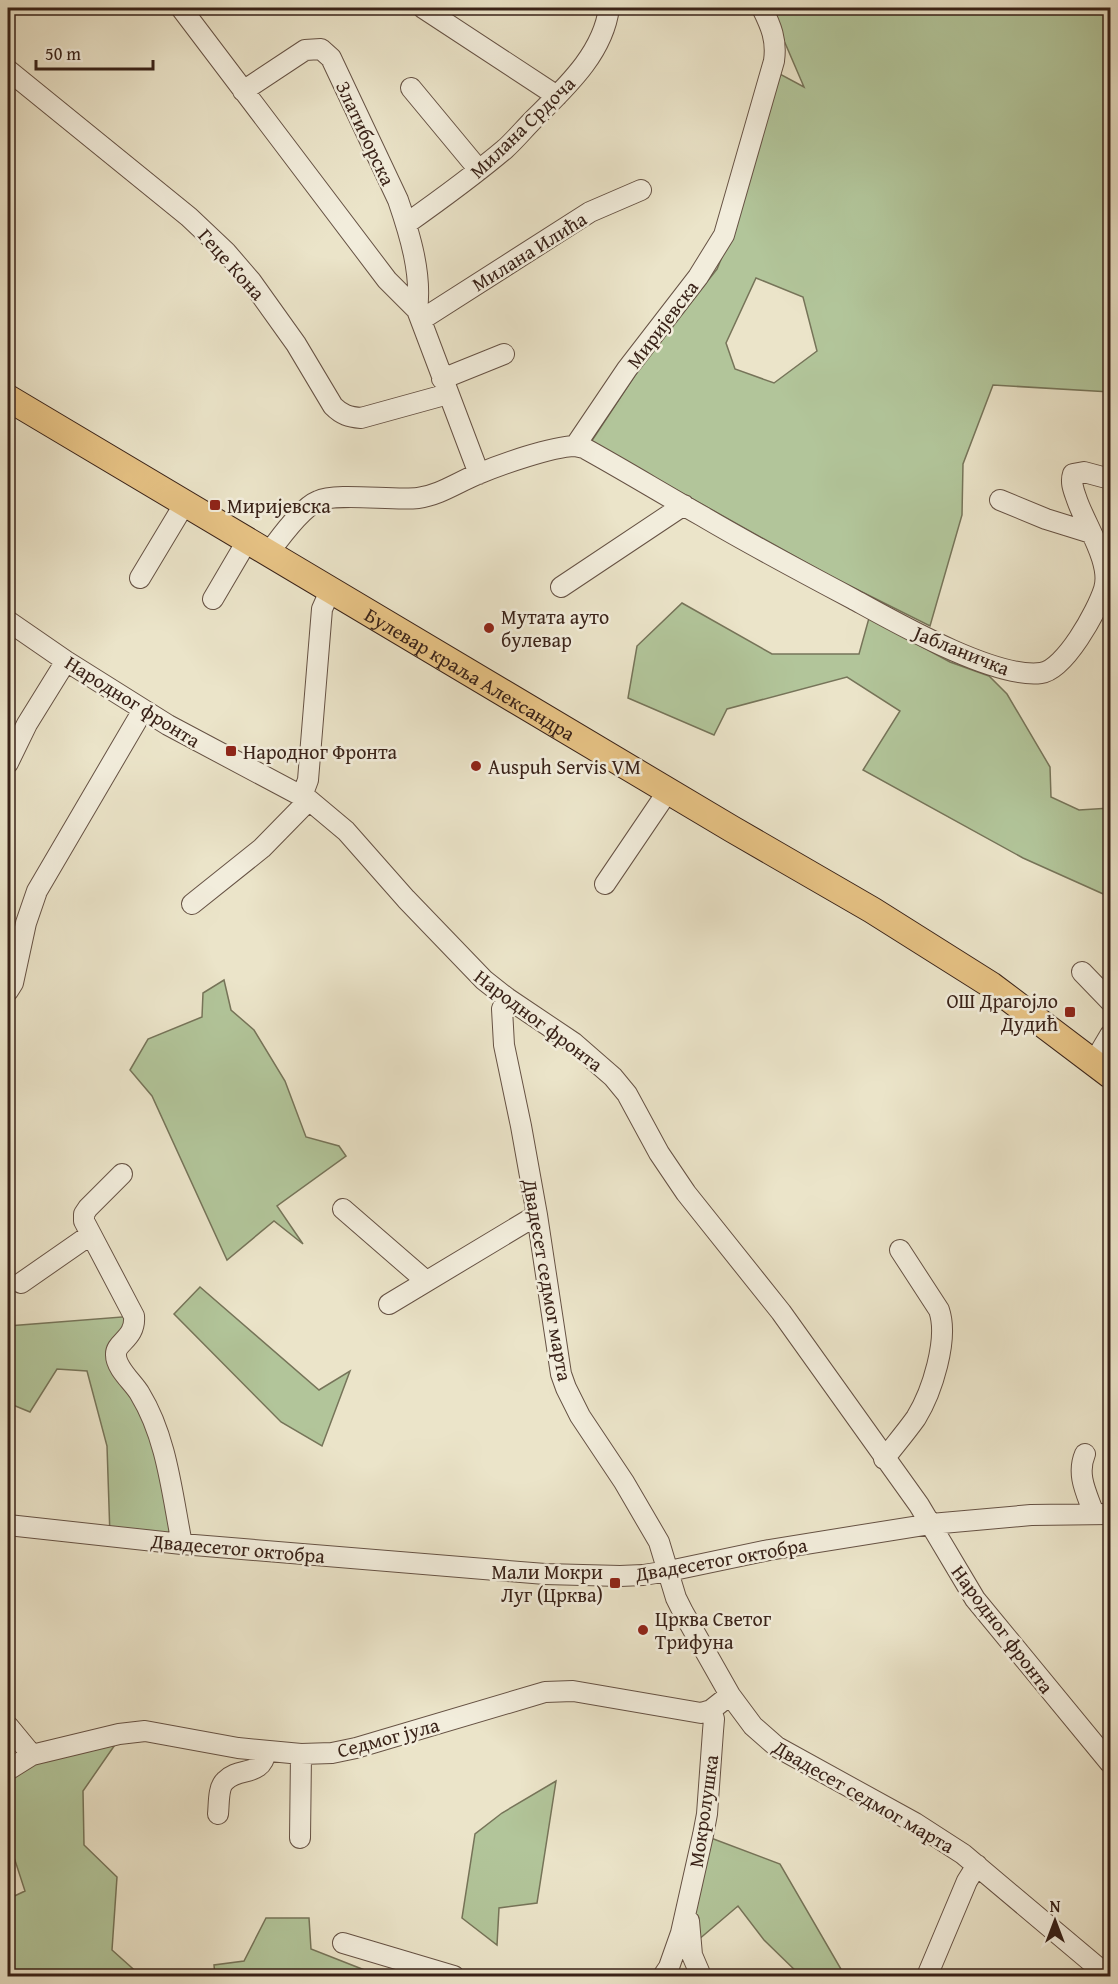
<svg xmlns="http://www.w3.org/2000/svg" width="1118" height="1984" viewBox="0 0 1118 1984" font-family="'Gentium Book Plus',serif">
  <rect width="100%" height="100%" fill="#ebe4c9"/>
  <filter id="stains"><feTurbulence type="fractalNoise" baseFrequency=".00333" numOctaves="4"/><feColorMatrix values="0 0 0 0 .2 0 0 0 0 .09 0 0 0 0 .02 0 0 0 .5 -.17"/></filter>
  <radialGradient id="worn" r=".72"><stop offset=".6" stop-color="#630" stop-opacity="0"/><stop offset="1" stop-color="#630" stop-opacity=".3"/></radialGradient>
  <path fill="#b2c59a" stroke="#767459" stroke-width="1.5" fill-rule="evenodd" d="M770 8H1110V392L993 385 963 464 962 515 930 626 830 576 591 442 645 360 717 269 733 230 780 74 804 87ZM756 278 803 297 817 351 774 383 735 369 726 343Z
    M682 603 772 654H859L869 618 950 662 989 676 1007 694 1050 767 1051 797 1079 810 1110 808V897L1023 858 863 770 900 711 847 677 727 709 714 735 628 698 637 646Z
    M224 980 231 1010 254 1030 285 1081 306 1137 339 1146 346 1156 277 1206 303 1244 274 1221 227 1260 152 1096 130 1070 148 1039 202 1017 203 993Z
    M200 1287 319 1390 350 1371 322 1446 281 1422 174 1314Z
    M134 1316 117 1349 141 1394 182 1544 110 1536 107 1446 87 1371 57 1369 30 1412 8 1403V1326Z
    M119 1739 83 1791 84 1845 117 1877 112 1950 141 1976H8V1899L25 1891 8 1839V1783L33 1762Z
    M556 1781 537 1903 499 1908 497 1945 462 1918 475 1834 502 1813Z
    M703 1835 780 1864 845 1976H801L764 1940 738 1906 691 1946Z
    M266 1918H309L311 1949 367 1971 372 1976H215L214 1965 244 1961Z"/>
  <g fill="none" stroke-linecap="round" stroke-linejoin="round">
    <defs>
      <path id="minor" d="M181 8 387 280 417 310
        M423 8 557 96
        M8 70 189 217 226 252 251 281 296 344 333 406C342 415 349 417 361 418L448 394
        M411 88 479 170
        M243 91 305 50 321 49 331 58 398 200C410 235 422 274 417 310L479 474
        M406 224C440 200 473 176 505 149 515 140 524 129 534 119 565 88 603 54 609 8
        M421 320 590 212 641 190
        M442 379 504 354
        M575 446 584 448C624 470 663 494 702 516 751 545 802 572 853 599 895 622 994 679 1041 673 1065 670 1097 611 1104 589 1112 563 1086 526 1077 500 1074 491 1070 483 1073 474L1084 472 1110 479
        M1000 500 1046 519 1091 533
        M268 554C279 539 301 508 318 501 336 492 393 501 418 498 440 495 458 482 478 474 502 464 550 447 575 446L627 369 698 277 724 235 774 61C777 40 771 26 762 8
        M140 578 185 503
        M561 587 684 505
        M213 599 247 541
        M8 621 66 661 168 725 309 800 346 831 406 899 484 980 507 998 574 1043 613 1077 627 1094 659 1153 686 1193 781 1312 919 1505 975 1599 1110 1763
        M8 763 27 724 66 661
        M302 796 308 780 322 609 330 591
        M605 884 668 791
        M192 904 262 848 309 800
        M1082 972 1110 1001
        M8 991 13 983 26 923 37 891 143 710
        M507 998 502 1009 504 1045 521 1126 537 1215 561 1374 566 1388 580 1416 624 1482 659 1542 676 1598 683 1612 730 1695 753 1726 777 1747 915 1823 963 1854 1108 1976
        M1094 1062 1110 1035
        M122 1174 88 1208 84 1214V1221L134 1316C136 1339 115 1342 116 1355 116 1369 134 1383 140 1394 167 1438 172 1494 182 1544
        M343 1209 426 1281
        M21 1283 90 1235
        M389 1304 537 1215
        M1085 1454C1076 1475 1087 1494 1094 1514
        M884 1459C895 1445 906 1432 916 1418 932 1392 949 1339 939 1310L900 1250
        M8 1525 182 1544 545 1574 620 1576 643 1575 669 1571 769 1550 931 1524 1031 1515 1110 1514
        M8 1726 32 1755
        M8 1770 32 1755 119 1734 145 1731 238 1748 301 1754 332 1753 356 1748 545 1692 573 1691 701 1713 711 1710 730 1695
        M218 1814C219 1805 218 1787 225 1781 239 1766 262 1778 266 1751
        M300 1838 301 1754
        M689 1921 692 1955 701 1976
        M343 1943 454 1976
        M663 1976 669 1967 681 1933 703 1835 707 1814 713 1731 714 1719 711 1710
        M927 1976 967 1881 977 1865"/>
      <g id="major">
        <path id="s1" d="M8 398 732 829 872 910 991 985 1110 1075"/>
      </g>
    </defs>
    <use href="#minor" stroke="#665244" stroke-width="22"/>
    <use href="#major" stroke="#392218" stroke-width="28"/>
    <use href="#minor" stroke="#f2eddc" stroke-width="20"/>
    <use href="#major" stroke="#e6c284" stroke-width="26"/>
  </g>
  <g fill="#8f2418" stroke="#f2eddc" stroke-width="2">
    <rect x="209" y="499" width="12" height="12" rx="3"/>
    <circle cx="489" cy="628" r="6"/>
    <rect x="225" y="745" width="12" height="12" rx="3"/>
    <circle cx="476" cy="766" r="6"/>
    <rect x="1064" y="1006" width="12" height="12" rx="3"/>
    <rect x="609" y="1577" width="12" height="12" rx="3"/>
    <circle cx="643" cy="1630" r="6"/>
  </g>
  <g text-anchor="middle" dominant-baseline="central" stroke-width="5" stroke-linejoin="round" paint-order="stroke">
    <g font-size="20" fill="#392218" stroke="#f2eddc">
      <text transform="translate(522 127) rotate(-44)">Милана Срдоча</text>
      <text transform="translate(366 133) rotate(65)">Златиборска</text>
      <text transform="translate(529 251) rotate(-32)">Милана Илића</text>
      <text transform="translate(232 264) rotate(48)">Геце Кона</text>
      <text transform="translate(662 324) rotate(-53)">Миријевска</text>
      <text transform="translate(962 650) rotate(22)">Јабланичка</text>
      <text stroke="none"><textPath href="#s1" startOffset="538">Булевар краља Александра</textPath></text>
      <text transform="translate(133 701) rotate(32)">Народног фронта</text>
      <text transform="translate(539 1020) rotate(37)">Народног фронта</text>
      <text transform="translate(548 1280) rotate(80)">Двадесет седмог марта</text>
      <text transform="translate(238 1548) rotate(5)">Двадесетог октобра</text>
      <text transform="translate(721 1559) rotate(-10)">Двадесетог октобра</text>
      <text transform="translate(1003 1629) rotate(53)">Народног фронта</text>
      <text transform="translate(388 1737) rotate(-15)">Седмог јула</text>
      <text transform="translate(864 1796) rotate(30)">Двадесет седмог марта</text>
      <text transform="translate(703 1811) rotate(-82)">Мокролушка</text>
    </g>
    <g font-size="20" fill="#392218" stroke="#f2eddc" text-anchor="start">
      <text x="227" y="505">Миријевска</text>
      <text x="501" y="616">Мутата ауто<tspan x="501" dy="23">булевар</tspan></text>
      <text x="243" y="751">Народног Фронта</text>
      <text x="488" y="766">Auspuh Servis VM</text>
      <text x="1058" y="1000" text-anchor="end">ОШ Драгојло<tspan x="1058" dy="23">Дудић</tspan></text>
      <text x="603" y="1571" text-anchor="end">Мали Мокри<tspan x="603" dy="23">Луг (Црква)</tspan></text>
      <text x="655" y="1618">Црква Светог<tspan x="655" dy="23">Трифуна</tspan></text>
    </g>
  </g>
  <rect width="1118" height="1984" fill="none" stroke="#ebe4c9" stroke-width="30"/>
  <rect x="9" y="9" width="1100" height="1966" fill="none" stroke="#392218" stroke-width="3"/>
  <rect x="15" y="15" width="1088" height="1954" fill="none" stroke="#392218" stroke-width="1.5"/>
  <g transform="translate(1055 1921)" stroke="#f2eddc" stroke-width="4.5" paint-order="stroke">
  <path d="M0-4.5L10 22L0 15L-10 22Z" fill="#392218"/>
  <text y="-9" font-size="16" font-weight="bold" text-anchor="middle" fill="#392218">N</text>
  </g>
  <path d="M36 60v9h117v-9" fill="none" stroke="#392218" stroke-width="3"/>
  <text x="45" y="60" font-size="18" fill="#392218" stroke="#f2eddc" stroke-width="4.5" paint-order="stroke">50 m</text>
  <rect width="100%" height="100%" filter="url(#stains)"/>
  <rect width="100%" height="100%" fill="url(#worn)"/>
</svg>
